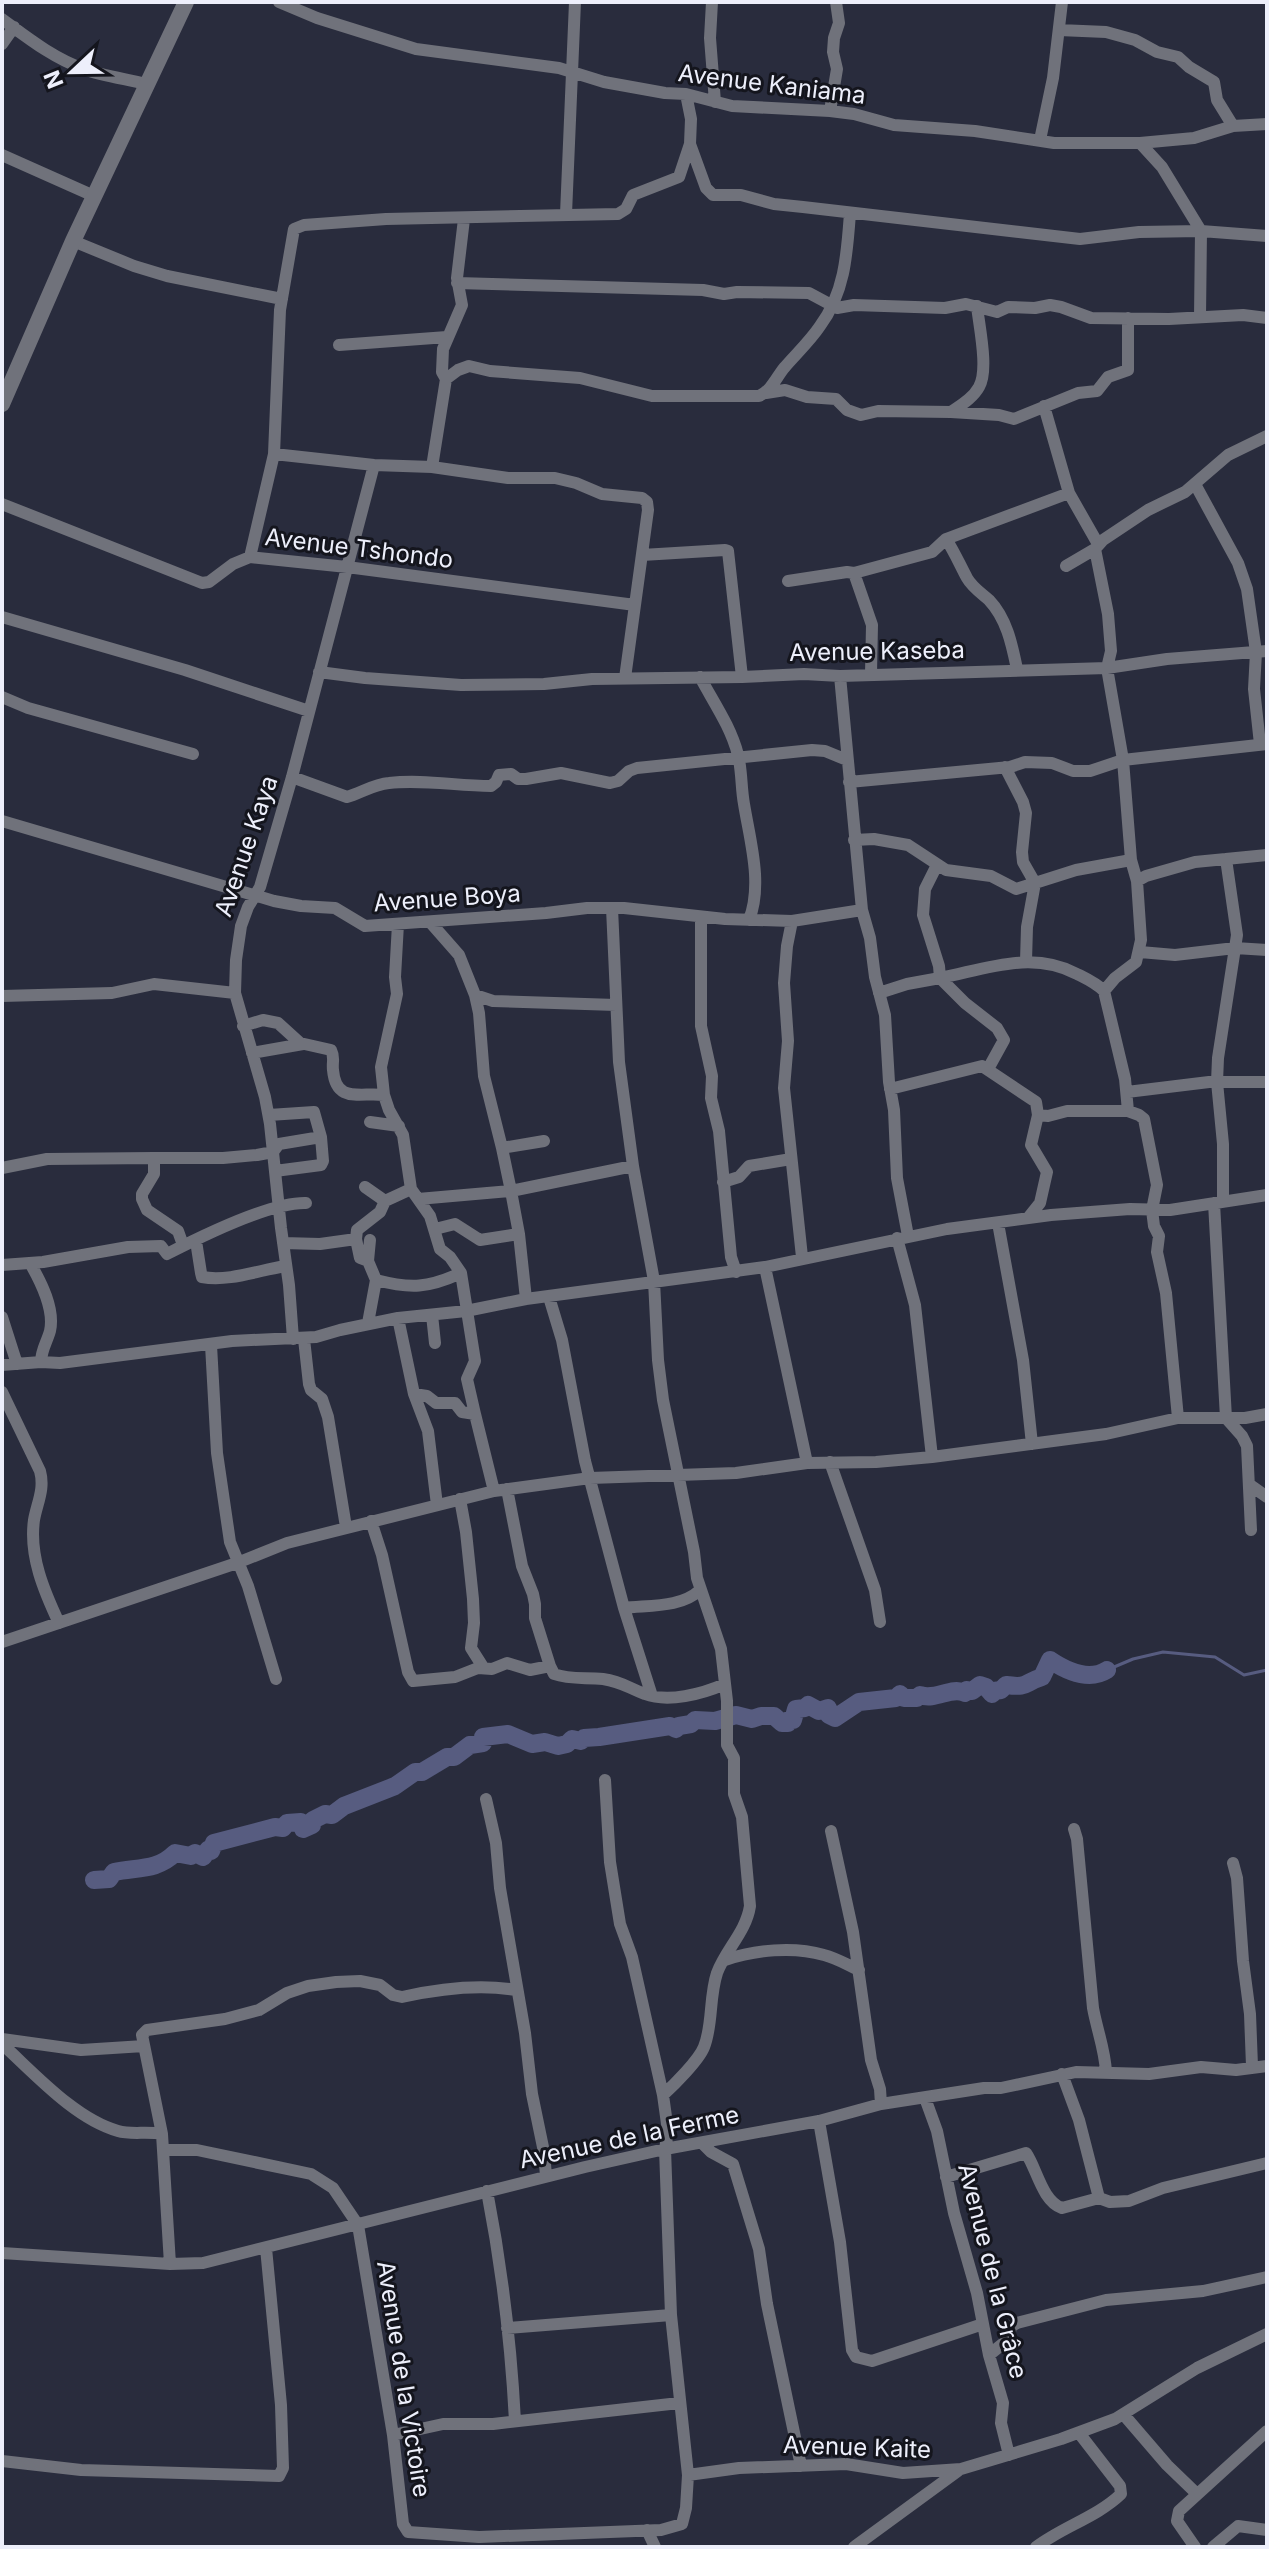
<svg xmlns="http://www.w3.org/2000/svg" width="1269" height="2549" viewBox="0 0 1269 2549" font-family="Inter,sans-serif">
  <rect width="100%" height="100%" fill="#292c3d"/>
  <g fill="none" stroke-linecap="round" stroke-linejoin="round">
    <path stroke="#575c80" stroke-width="3" d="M1107 1670 1133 1659 1163 1652 1215 1657 1244 1675 1267 1670"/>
    <path stroke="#575c80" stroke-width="18" d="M94 1880 109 1879 114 1872C137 1867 157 1871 175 1853L191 1856 195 1853 203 1857 208 1850 211 1851 214 1843 275 1827 283 1828 287 1823 301 1822 303 1829 312 1825 313 1820 325 1814 332 1815 344 1806 395 1786 415 1772H422L447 1757H454L470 1745 483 1743V1737L508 1734 532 1744 545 1742 558 1746 567 1744 572 1739 581 1741 584 1738 599 1737 670 1726 676 1729 679 1726 691 1724 695 1720 715 1721 736 1715 752 1719 761 1716H774L782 1723H788L789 1720H793L796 1709 805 1708 808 1705 819 1711 828 1708 829 1715 835 1718 859 1702 896 1698 900 1694 904 1698H917L920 1695C936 1701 951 1686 965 1693L967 1690 972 1691 980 1685 986 1687 992 1694 994 1691 1001 1690 1006 1685C1029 1688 1023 1683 1042 1677L1050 1660C1065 1670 1088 1682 1107 1670"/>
    <path stroke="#70727b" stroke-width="12" d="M279 2 317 18 416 49 559 68 604 82 665 93 686 94 732 106 830 111 854 114 894 125 975 131 1054 143H1140L1194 138 1233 126 1267 124
      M712 2 710 38 715 102
      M2 19C28 38 53 58 84 69 103 76 126 79 146 84
      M1059 30 1106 32 1135 40 1157 52 1178 57 1189 67 1214 82 1217 100 1233 126
      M2 44 14 27
      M686 94 691 119 690 144 706 188 713 195H741L774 204 803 207 1080 239 1139 232 1201 231 1267 236
      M830 111 837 69 833 52 834 38 839 23 836 2
      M1040 140 1053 78 1062 2
      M1140 143 1162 167 1201 231 1200 317
      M2 155 94 196
      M566 214 575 2
      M73 241 134 266 167 276 282 299
      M457 283 703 290 724 294 737 292 809 293 837 308 854 305 945 308 966 304 997 312 1008 307 1035 308 1050 305 1061 307 1091 318 1169 319 1243 315 1267 318
      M339 345 447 337
      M446 379 442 372 443 349 462 305 457 278 464 219
      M766 393 785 390 807 397 836 399 847 410 861 415 878 411 951 412 999 415 1014 419 1078 393 1097 391 1108 377 1128 370V318
      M1044 406 1069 493 1098 544
      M951 412C961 405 973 398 979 387 989 370 979 326 977 306
      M274 454 374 465 432 467 508 478H555L576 483 602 494 642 498 647 502 648 510 625 678
      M432 467 446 379 458 370 469 366 490 371 580 378 652 396H759C771 391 776 378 784 368 796 354 810 341 820 326 845 292 847 254 850 213
      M1195 484 1238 563 1247 589 1256 652 1254 689 1260 744
      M2 504 202 583 209 582 233 564 250 557 347 567 635 605
      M946 539C954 551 960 565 967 578 972 587 981 593 989 600 1007 619 1012 645 1017 669
      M642 555 725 550 728 551 742 677
      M250 557 274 454 280 310 294 229 304 225 386 219 618 214 626 209 633 195 679 177 690 144
      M1066 566 1095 549
      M854 573 872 625 871 674
      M788 581 847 572 854 573 932 552 946 539 1069 493
      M2 617 185 670 309 711
      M319 672 365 678 461 685 544 684 592 679 742 677 804 674 840 676 1107 668 1167 659 1267 651
      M840 676 862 910 870 938 875 977 885 1015 889 1082 894 1110 897 1178 908 1236
      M700 677C714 703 731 727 738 755 742 771 741 788 744 804 750 841 763 884 749 920
      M2 697 28 708 193 754
      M1005 767 1023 802 1026 813 1022 852 1023 862 1035 883 1027 927 1026 961
      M292 777 347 797C361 793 374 784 389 783 423 779 457 786 491 786L496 782 499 775 511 774 518 779H526L561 773 610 783 618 781 629 771 637 768 812 750 825 751 847 760
      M849 782 1010 767 1025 762 1052 763 1073 771H1090L1123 760 1267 744
      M2 821 274 901 301 906 335 908 365 926 546 913 587 908H624L725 919 792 921 862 910
      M854 840 874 839 908 845 946 870 991 876 1016 889 1076 870 1131 860
      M937 865 925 889 923 915 939 966 940 978C986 969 1032 950 1077 974 1087 979 1096 983 1104 991
      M1137 881 1146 876 1195 862 1267 855
      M701 917V1026L712 1076 711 1098 719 1131 731 1257 736 1272
      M792 921 787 946 784 983 788 1041 784 1088 802 1257
      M430 922 459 955 475 995 479 1013 484 1076 502 1148 544 1141
      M1140 952 1175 955 1235 948 1267 950
      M879 993 907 984 940 978 965 1003 997 1028 1004 1040 988 1069
      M475 995 493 1001 616 1005
      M2 996 112 993 154 984 235 993
      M243 1026 263 1020 278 1023 300 1043 331 1050C335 1058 332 1061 333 1070 336 1104 360 1092 384 1095L389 1110 403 1135 411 1189 430 1216 440 1249 450 1257 461 1273 475 1361 467 1379 475 1414
      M252 1053 303 1044
      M890 1089 982 1066 1036 1102 1038 1115 1031 1145 1047 1172 1040 1203 1028 1218
      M1127 1092 1209 1082H1267
      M384 1095 381 1067 397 994 395 977 398 924
      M1128 1111 1125 1079 1104 991 1115 978 1136 962 1141 940 1137 881 1131 860 1123 760 1107 668 1111 651 1108 614 1095 549 1103 540 1148 510 1185 492 1228 455 1267 436
      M1038 1115 1048 1116 1067 1111H1128L1139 1115 1144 1119 1157 1185 1152 1210 1154 1226 1159 1236 1157 1252 1166 1293 1178 1418
      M370 1122 399 1126
      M502 1148 511 1191 633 1166
      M154 1158H223L257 1155 273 1152 279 1144 321 1137 314 1112 269 1115
      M2 1168 47 1159 154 1158V1174L142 1194V1199L147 1210 178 1231 183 1245
      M275 1171 321 1165 323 1161 321 1137
      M723 1182 739 1177 749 1166 791 1159
      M365 1187 385 1201 411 1189
      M418 1199 511 1191 519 1234 480 1240 455 1224 435 1229
      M1223 1202V1144L1217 1082 1218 1058 1237 935 1226 859
      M1214 1203 1226 1418 1242 1436 1247 1446 1251 1530
      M998 1223 1023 1360 1032 1444
      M519 1234 526 1299
      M897 1238 915 1305 932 1457
      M356 1239 360 1258 368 1261 370 1240
      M196 1241 201 1273 202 1277C229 1282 259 1270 286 1266
      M283 1243 320 1244 356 1239 357 1230 380 1212 385 1201
      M368 1261 376 1280 368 1323
      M30 1263C41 1282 55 1309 50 1331 47 1342 41 1350 41 1362
      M2 1265 43 1262 128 1247 161 1246 167 1254C200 1237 270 1202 306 1203
      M765 1267 807 1463
      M376 1280C411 1289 428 1288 461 1273
      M549 1297 562 1340 585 1461 624 1608 652 1696
      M432 1315 435 1343
      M2 1317 17 1364
      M398 1318 414 1394 427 1396 436 1403H455L462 1412 475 1414 494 1491
      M293 1339 289 1285 281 1228 270 1124 265 1097 235 993 236 960 241 926 248 907 260 887 292 777 374 465
      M304 1339 309 1384 311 1390 322 1399 328 1417 346 1527
      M211 1345 217 1453 230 1542 248 1586 276 1679
      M2 1365 41 1362 60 1363 232 1341 316 1337 340 1330 398 1318 466 1311 526 1299 765 1267 947 1229 1051 1215 1130 1209 1170 1210 1267 1195
      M2 1392 40 1471C45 1489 37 1503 34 1520 29 1556 44 1591 59 1623
      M414 1394 428 1431 437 1505
      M830 1462 875 1590 880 1622
      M1250 1485 1267 1497
      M507 1489 522 1566 533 1594 535 1604V1618L550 1666
      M460 1499 466 1532 473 1599 474 1623 471 1648 483 1667
      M371 1521 382 1555 408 1672 413 1681 455 1677 478 1668 492 1669 507 1663 530 1670 550 1666 554 1674C570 1680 586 1677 603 1679 623 1682 628 1688 645 1694 668 1703 702 1694 725 1684
      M624 1608C649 1605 681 1608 700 1590
      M2 1642 237 1563 287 1543 494 1491 590 1478 736 1473 807 1463 876 1462 932 1457 1106 1434 1178 1418H1245L1267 1414
      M605 1780 610 1862 620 1924 632 1957 663 2095
      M486 1799 496 1843 500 1888 525 2033 532 2094 544 2152 546 2176
      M1074 1829 1077 1839 1093 2008C1097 2030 1105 2050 1106 2072
      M831 1831 853 1932 871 2060 880 2089 881 2104
      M1233 1863 1237 1878 1243 1961 1250 2014 1252 2066
      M725 1960C755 1950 793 1946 824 1955 836 1958 848 1965 859 1970
      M2 2039 81 2050 144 2046
      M2 2044C34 2073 75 2119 118 2131 131 2135 147 2131 162 2134L170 2264
      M1062 2074 1079 2120 1099 2198 1110 2202 1129 2201 1163 2188 1267 2163
      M925 2098 937 2131 954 2213 977 2293 989 2355 1003 2403 1001 2423 1009 2455
      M819 2121 840 2242 852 2350 856 2357 872 2361 983 2324
      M162 2134 142 2035 147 2030 225 2019 259 2010 287 1993 308 1986 336 1982 360 1981 380 1985 393 1995 402 1997C438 1989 480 1984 516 1990
      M702 2143 711 2152 733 2164 759 2249 767 2304 801 2466
      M164 2150H197L311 2174 333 2188 358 2225 393 2435 403 2524 408 2532 479 2537 661 2530 682 2524 686 2508 688 2475 671 2315 665 2149 668 2131 663 2095C674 2085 699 2060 704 2047 713 2025 709 1997 717 1973 726 1949 746 1932 750 1906L742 1817 734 1794V1758L727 1745V1701L721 1649 697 1578 694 1552 663 1400 658 1360 654 1281 633 1166 619 1062 612 908
      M946 2177 1026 2153C1037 2169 1042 2201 1062 2208L1099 2198
      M487 2191C502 2268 511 2344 515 2421
      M2 2253 170 2264 203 2263 585 2167 665 2149 819 2121 881 2104 984 2088H1001L1076 2072 1149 2074 1201 2067 1236 2070 1267 2066
      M507 2328 671 2315
      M989 2355 1005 2342 1012 2326 1017 2323 1106 2300 1203 2291 1267 2277
      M1124 2415 1167 2465 1196 2493
      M393 2435 443 2424H493L679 2403
      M2 2461 81 2470 279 2476 283 2468 281 2405 266 2248
      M688 2475 739 2468 846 2464 903 2473 961 2469 1061 2439 1115 2419 1197 2368 1267 2334
      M647 2530 655 2547
      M854 2547 958 2471
      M1036 2547C1062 2527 1097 2517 1121 2494L1120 2486 1079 2433
      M1195 2547 1177 2521 1179 2511 1267 2431
      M1213 2547 1238 2526 1267 2530"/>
    <path stroke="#70727b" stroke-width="16" d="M2 404 73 241 186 2"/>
  </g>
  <g text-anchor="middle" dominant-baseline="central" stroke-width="6" stroke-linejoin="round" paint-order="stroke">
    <g font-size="24" fill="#edeffb" stroke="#14151d">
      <text transform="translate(772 84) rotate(7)">Avenue Kaniama</text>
      <text transform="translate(359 548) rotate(7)">Avenue Tshondo</text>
      <text transform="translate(877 651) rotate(-1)">Avenue Kaseba</text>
      <text transform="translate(246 846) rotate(-71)">Avenue Kaya</text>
      <text transform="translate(447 898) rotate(-4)">Avenue Boya</text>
      <text transform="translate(629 2137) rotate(-12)">Avenue de la Ferme</text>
      <text transform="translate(993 2271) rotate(76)">Avenue de la Grâce</text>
      <text transform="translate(404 2379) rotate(81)">Avenue de la Victoire</text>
      <text transform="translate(857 2447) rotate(2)">Avenue Kaite</text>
    </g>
  </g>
  <rect width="1269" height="2549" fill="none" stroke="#edeffb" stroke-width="8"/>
  <g transform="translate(72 72) rotate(248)" stroke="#14151d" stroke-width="6" paint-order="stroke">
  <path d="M0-6L14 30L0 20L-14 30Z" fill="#edeffb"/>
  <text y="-12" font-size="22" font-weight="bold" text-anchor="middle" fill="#edeffb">N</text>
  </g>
</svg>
